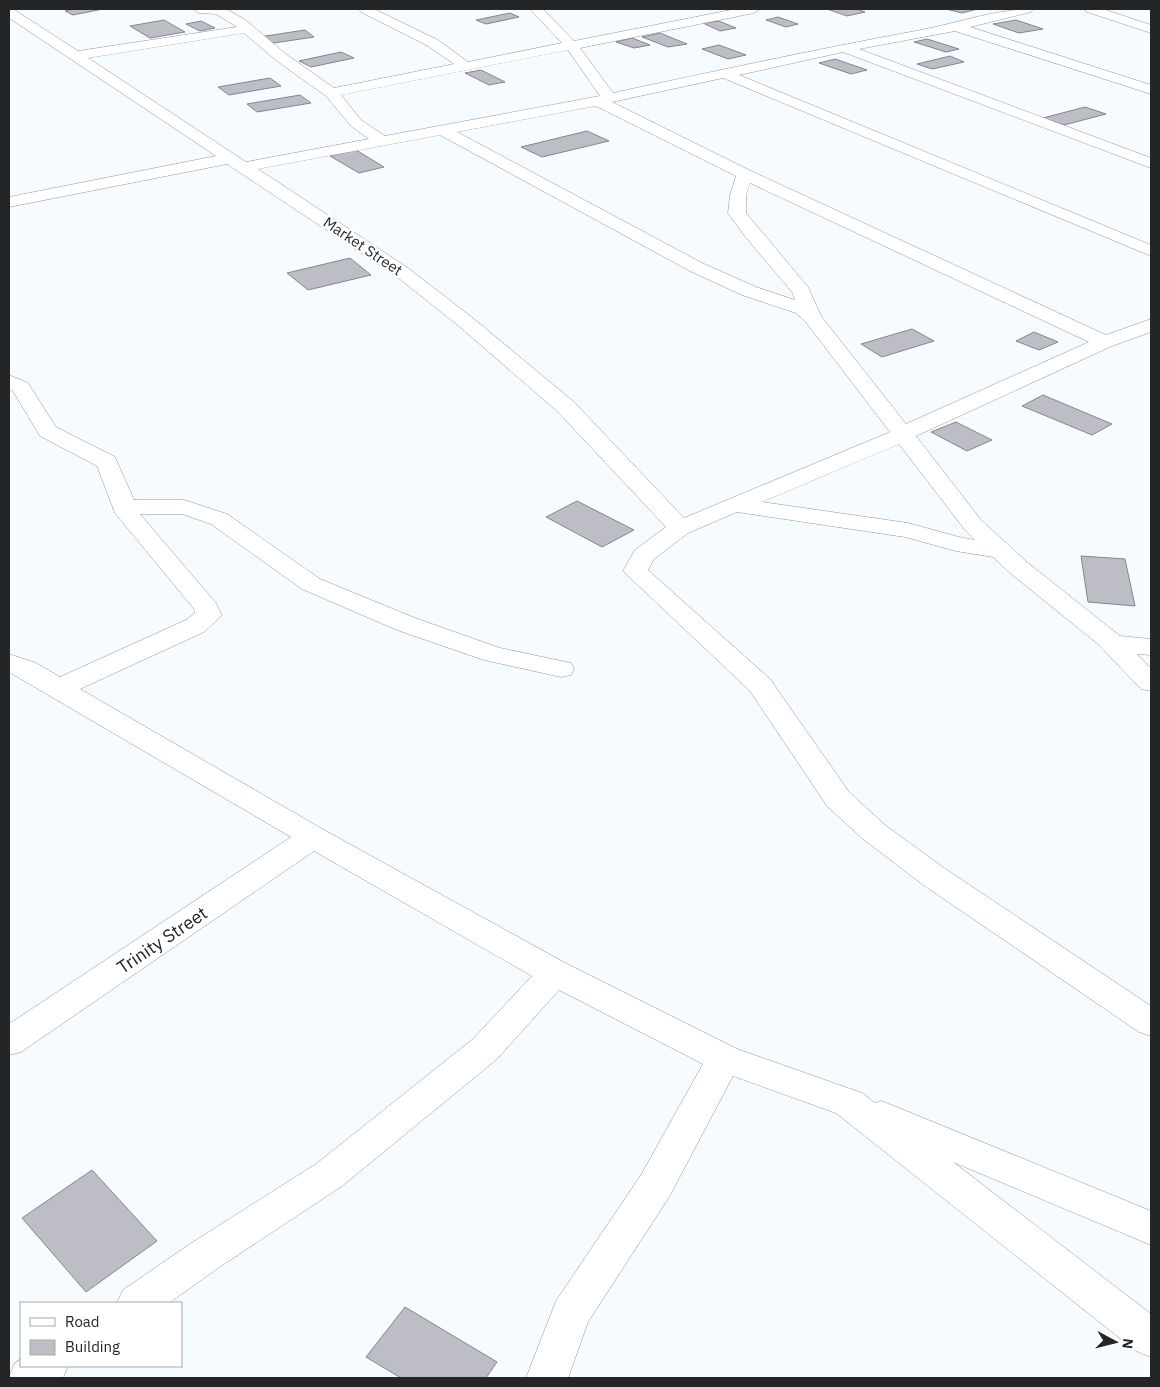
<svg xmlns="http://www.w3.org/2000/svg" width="1160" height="1387" viewBox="0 0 1160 1387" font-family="'IBM Plex Sans',sans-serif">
  <rect width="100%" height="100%" fill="#f6fbff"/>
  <path fill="#bcbdc5" stroke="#85858d" d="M76 9H103L73 15 65 11Z
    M827 9H857L865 12 847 16Z
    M946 9H978L962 13Z
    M510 13 519 17 486 24 476 20Z
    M778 17 798 24 786 27 766 20Z
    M164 20 185 32 150 38 130 26Z
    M1016 20 1043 29 1019 33 993 24Z
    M201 21 215 28 200 31 186 24Z
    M719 21 736 28 720 31 703 23Z
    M305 30 314 37 267 44 259 37Z
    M660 33 687 44 668 47 642 37Z
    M632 38 650 45 634 48 616 42Z
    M927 39 959 49 946 52 914 42Z
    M719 45 746 55 728 59 702 49Z
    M341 52 354 58 311 67 299 61Z
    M950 56 964 62 932 69 917 64Z
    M835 59 867 70 851 74 819 63Z
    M481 70 505 82 489 85 465 73Z
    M270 78 281 86 229 95 218 87Z
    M300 95 311 103 257 112 247 104Z
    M1085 107 1106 114 1064 125 1043 118Z
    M587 131 609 141 542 157 521 147Z
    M356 150 384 167 359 173 330 156Z
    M350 258 371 275 308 290 287 273Z
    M912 329 934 341 882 357 861 344Z
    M1034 332 1058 342 1039 350 1016 341Z
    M1043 395 1112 424 1092 435 1022 406Z
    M956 422 992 440 967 451 931 432Z
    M577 501 634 530 602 547 546 517Z
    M1081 556 1125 559 1135 606 1088 602Z
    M92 1170 157 1241 86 1292 22 1218Z
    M405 1307 497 1362 486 1378H401L366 1357Z"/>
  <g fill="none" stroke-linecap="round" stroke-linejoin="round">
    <defs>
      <path id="minor" d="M9 9H13L78 51 237 27 216 14 199 13 193 9H226L244 19 287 55 334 88 454 64 428 46 361 12 359 9H374L438 40 468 62 562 43 530 9H543L574 41 736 9H760L754 13 580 48 613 93C716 71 818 49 921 30 958 23 996 9 1033 9L1031 12 970 27 1151 85V94L955 31 859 49 1151 158V168L843 52 739 75 1151 245V256L723 78 612 102 751 171 1106 335 1151 319V332L1112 346 916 436 981 520 1028 563 1120 636 1151 639V655L1137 654 1151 668V691L1141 689 1098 644 1010 573 993 557 956 551 905 537 737 512 688 533 654 559 648 570 770 679 849 792 885 825 944 868 1151 1006V1036L1139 1032 922 884 863 839 827 806 750 691 623 571 635 550 666 527 558 412 460 327 396 276 227 164 9 207V197L216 156 9 18ZM244 33 277 61 326 96 351 126 369 139 246 162 88 58ZM568 50 600 96 385 136 361 120 341 95ZM596 106 736 176 730 195 728 213 744 235 792 292 795 300 756 287 702 263 457 132ZM440 135 690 271 742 295 796 313 805 321 890 432 684 518 574 402 474 319 408 268 258 169ZM750 183 1089 342 906 424 821 316 808 287 746 213V195ZM899 444 965 530 975 540 959 537 908 523 762 502Z
        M1085 9H1103L1151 25V33L1087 12Z
        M9 375 28 383 56 427 115 457 134 500H184L227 514 320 579 415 618 500 648 571 663 574 669 571 675 561 677 484 660 397 630 302 589 211 524 182 514H140L215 602 222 615 204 632 80 689 324 830 567 964 737 1049 862 1093 875 1103 881 1101 894 1106 1151 1211V1245L953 1162 1151 1314V1357L1136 1351 836 1113 733 1076 669 1197 588 1322 568 1378H526L556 1301 641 1175 703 1064 559 990 497 1059 342 1186 218 1268 169 1303H117L123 1290 190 1244 316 1164 473 1039 532 976 314 851 21 1052 9 1055V1024L291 837 9 672V654L36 663 60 677 186 620 195 613 194 609 115 513 97 466 40 436 13 391 9 389Z
        M21 1359V1366H68L63 1378H9L14 1364Z"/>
    </defs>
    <use href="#minor" stroke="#8f969c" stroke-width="1"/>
    <use href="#minor" fill="#fff" fill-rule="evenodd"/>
  </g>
  <g text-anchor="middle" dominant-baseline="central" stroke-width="4.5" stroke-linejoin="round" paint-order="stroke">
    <g font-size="15" fill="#232527" stroke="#fff">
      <text transform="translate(363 246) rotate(34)">Market Street</text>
    </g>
    <g font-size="18" fill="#232527" stroke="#fff">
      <text transform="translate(162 940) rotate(-34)">Trinity Street</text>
    </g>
  </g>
  <rect width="1160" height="1387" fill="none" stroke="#232527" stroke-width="20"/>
  <rect x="20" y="1302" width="162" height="65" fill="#ffffff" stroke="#a7a8a9"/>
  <rect x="30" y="1318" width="25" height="8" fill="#ffffff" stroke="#a7a8a9"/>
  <text x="65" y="1327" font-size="15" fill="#232527">Road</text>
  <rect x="30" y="1340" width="25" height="15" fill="#bcbdc5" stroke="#a7a8a9"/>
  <text x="65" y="1352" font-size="15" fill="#232527">Building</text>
  <g transform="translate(1115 1342) rotate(97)" stroke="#ffffff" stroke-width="4" paint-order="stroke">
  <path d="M0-4L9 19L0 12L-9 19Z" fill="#232527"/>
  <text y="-8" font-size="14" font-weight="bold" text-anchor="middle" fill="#232527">N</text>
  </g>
</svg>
